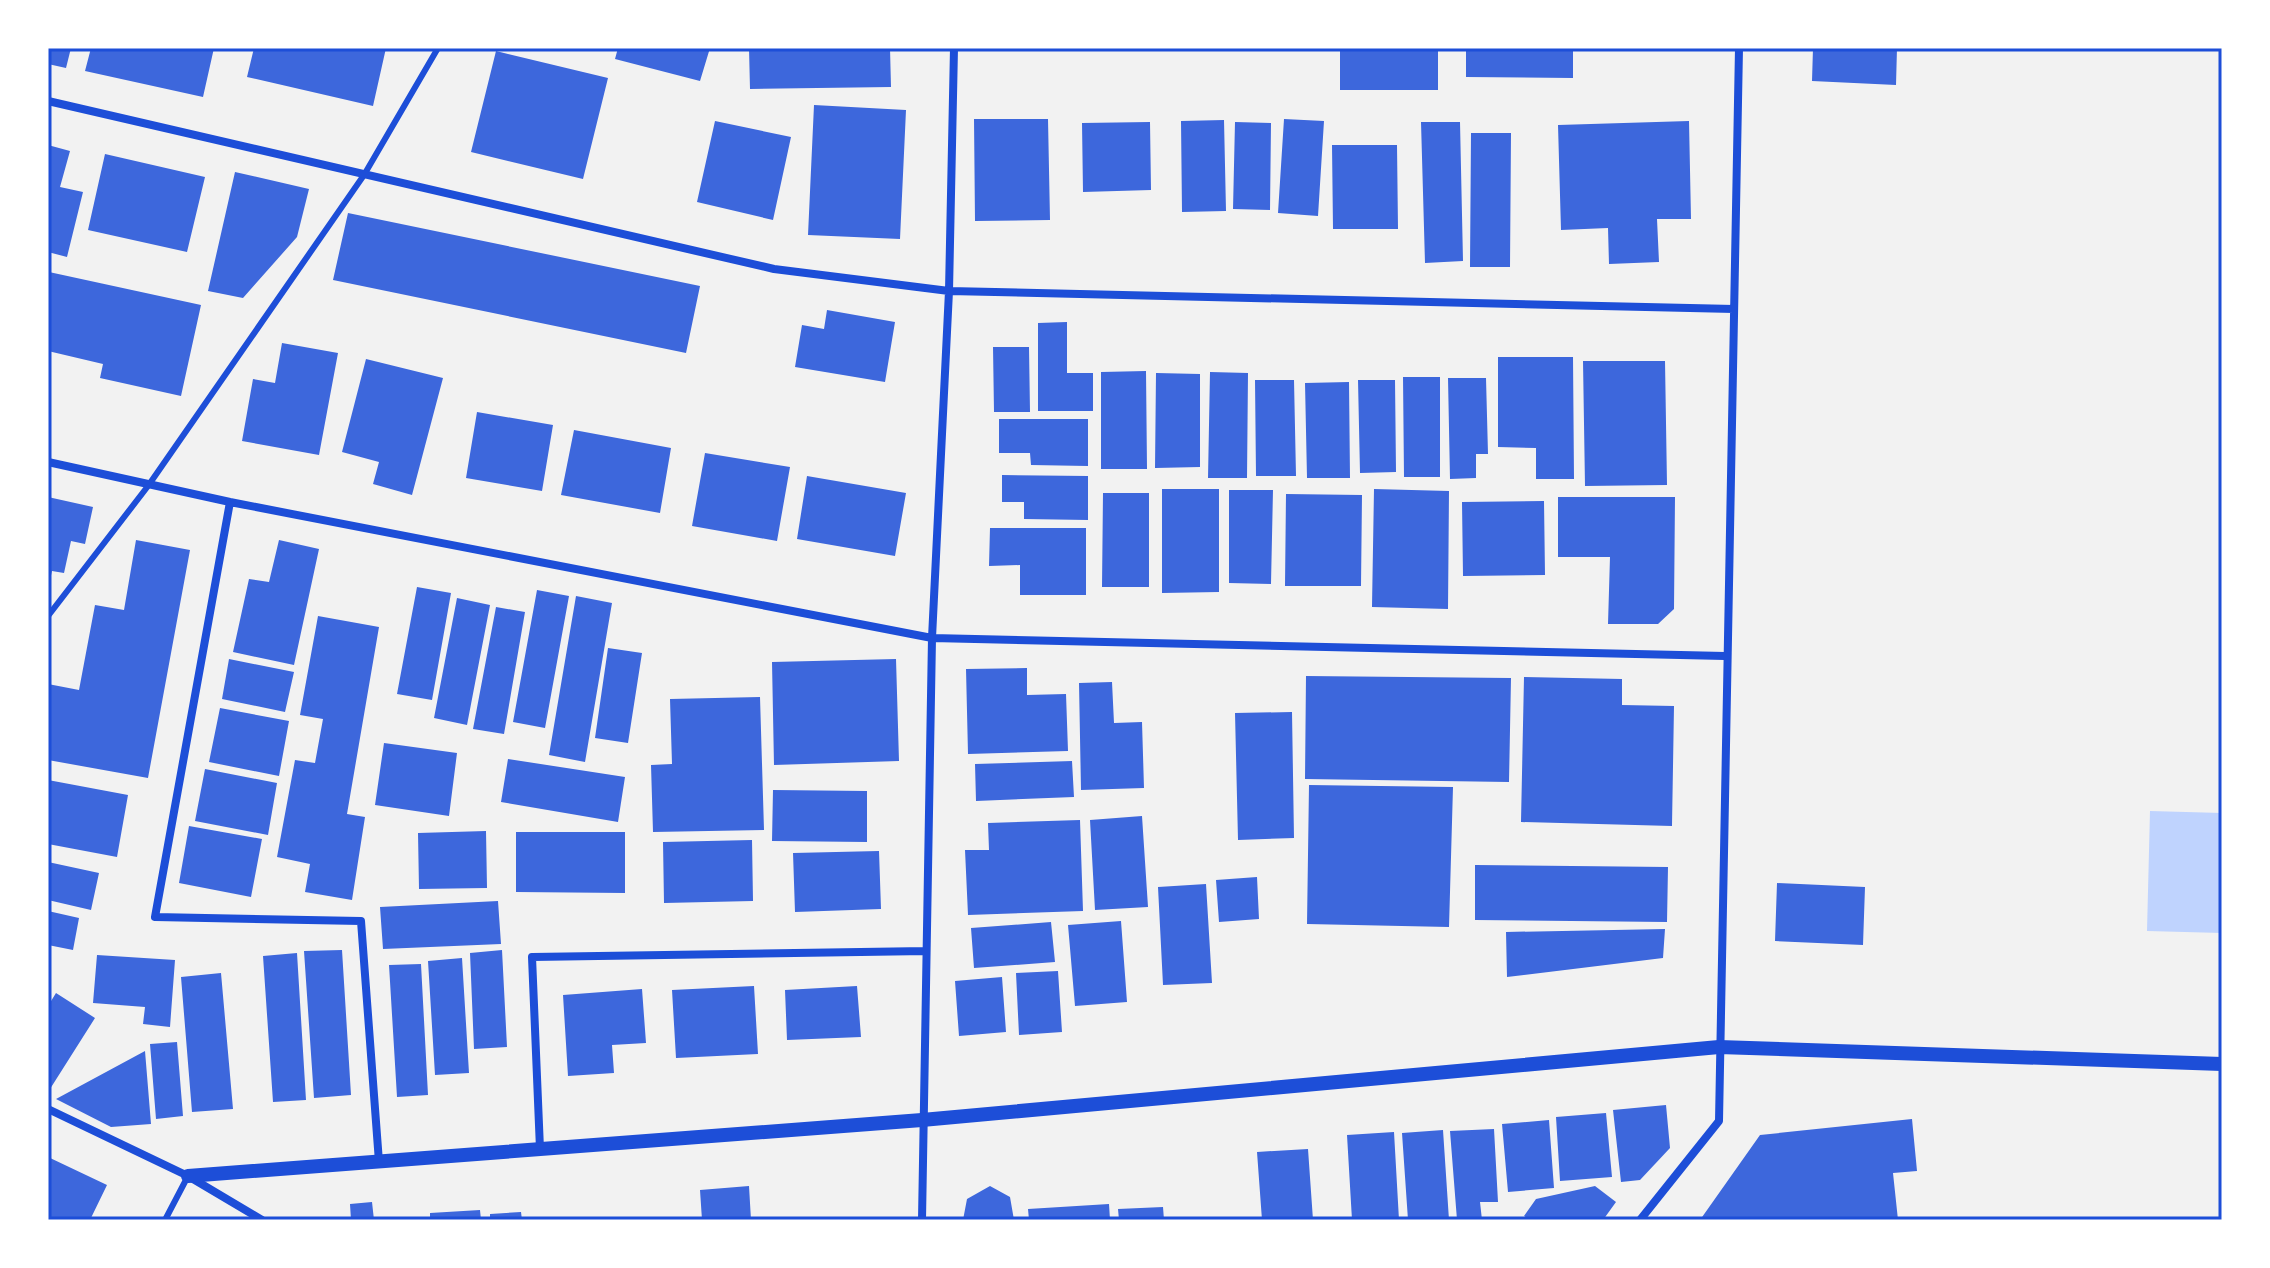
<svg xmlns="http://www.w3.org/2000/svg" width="2270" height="1268" viewBox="0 0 2270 1268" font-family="'Nunito Sans',sans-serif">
  <rect width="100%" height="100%" fill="#f2f2f2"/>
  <path fill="#bfd3fe" d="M2150 811 2222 813V933L2147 931Z"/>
  <path fill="#3d67dc" d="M48 48H71L66 68 48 64Z
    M91 48H214L203 97 85 71Z
    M254 48H386L373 106 247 77Z
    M618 48H710L700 81 615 59Z
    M749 48H890L891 87 750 89Z
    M1340 48H1438V90H1340Z
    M1466 48H1573V78L1466 77Z
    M1813 48H1897L1896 85 1812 81Z
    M496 51 608 78 583 179 471 152Z
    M814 105 906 110 900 239 808 235Z
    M974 119H1048L1050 220 975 221Z
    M1284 119 1324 121 1318 216 1278 213Z
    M1224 120 1226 211 1182 212 1181 121Z
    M715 121 791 137 773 220 697 202Z
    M1689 121 1691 219H1657L1659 262 1609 264 1608 228 1561 230 1558 125Z
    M1150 122 1151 190 1083 192 1082 123Z
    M1235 122 1271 123 1270 210 1233 209Z
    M1421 122H1460L1463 261 1425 263Z
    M1471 133H1511L1510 267H1470Z
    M48 145 70 151 60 187 83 192 67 257 48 252Z
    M1332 145H1397L1398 229H1333Z
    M105 154 205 177 187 252 88 230Z
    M235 172 309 189 297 237 243 298 208 291Z
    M348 213 700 286 686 353 333 280Z
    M49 272 201 305 181 396 100 378 103 364 48 351Z
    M827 310 895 322 885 382 795 367 802 325 824 329Z
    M1067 322V373H1093V411H1038V323Z
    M282 343 338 353 319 455 242 441 253 379 275 383Z
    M993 347H1029L1030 412H994Z
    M1498 357H1573L1574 479H1536V448L1498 447Z
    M366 359 443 378 412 495 373 484 379 462 342 452Z
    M1583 361H1665L1667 485 1585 486Z
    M1146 371 1147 469H1101V372Z
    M1210 372 1248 373 1247 478H1208Z
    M1156 373 1200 374V467L1155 468Z
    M1403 377H1440V477H1404Z
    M1448 378H1486L1488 454H1476V478L1450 479Z
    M1255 380H1294L1296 476H1256Z
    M1358 380H1395L1396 472 1360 473Z
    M1349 382 1350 478H1307L1305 383Z
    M477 412 553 425 542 491 466 478Z
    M999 419H1088V466L1031 465 1030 453H999Z
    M574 430 671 448 660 513 561 495Z
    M705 453 790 467 777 541 692 526Z
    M1002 475 1088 476V520L1024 519V502H1002Z
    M807 476 906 493 895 556 797 539Z
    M1162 489H1219V592L1162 593Z
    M1374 489 1449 491 1448 609 1372 607Z
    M1229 490H1273L1271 584 1229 583Z
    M1103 493H1149V587H1102Z
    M1286 494 1362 495 1361 586H1285Z
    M48 497 93 507 85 544 71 541 64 573 52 571 49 584Z
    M1558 497H1675L1674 609 1658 624H1608L1610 557H1558Z
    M1544 501 1545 575 1463 576 1462 502Z
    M990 528H1086V595H1020V565L989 566Z
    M136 540 190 550 148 778 48 760V684L79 690 95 605 124 610Z
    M279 540 319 549 294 665 233 652 249 579 269 582Z
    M417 587 451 593 432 700 397 694Z
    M537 590 569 596 545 728 513 722Z
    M576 596 612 603 585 762 549 755Z
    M457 598 490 605 467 725 434 718Z
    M496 607 525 612 504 734 473 729Z
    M318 616 379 627 347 814 365 817 352 900 305 892 310 864 277 857 295 760 315 763 323 719 300 715Z
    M608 648 642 653 628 743 595 738Z
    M229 659 294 672 285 712 222 699Z
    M896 659 899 761 774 765 772 662Z
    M1027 668V695L1066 694 1068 751 968 754 966 669Z
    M1306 676 1511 678 1509 782 1305 779Z
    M1524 677 1622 679V705L1674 706 1672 826 1521 822Z
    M1112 682 1114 723 1142 722 1144 788 1081 790 1079 683Z
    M760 697 764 830 653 832 651 765 672 764 670 699Z
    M220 708 289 721 279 776 209 762Z
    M1292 712 1294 838 1238 840 1235 713Z
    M384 743 457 753 449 816 375 805Z
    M508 759 625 777 618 822 501 802Z
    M1072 761 1074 797 976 801 975 764Z
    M205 769 277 783 268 835 195 821Z
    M48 780 128 795 117 857 48 844Z
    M1309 785 1453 787 1449 927 1307 924Z
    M773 790 867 791V842L772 841Z
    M1142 816 1148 907 1095 910 1090 820Z
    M1080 820 1083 911 968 915 965 850H989L988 823Z
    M189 826 262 839 251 897 179 883Z
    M486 831 487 888 419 889 418 833Z
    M516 832H625V893L516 892Z
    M752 840 753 901 664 903 663 842Z
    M879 851 881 909 795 912 793 853Z
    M48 862 99 873 91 910 48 900Z
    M1475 865 1668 867 1667 922 1475 920Z
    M1257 877 1259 919 1219 922 1216 880Z
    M1777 883 1865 887 1863 945 1775 941Z
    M1206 884 1212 983 1163 985 1158 887Z
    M498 901 501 944 383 949 380 907Z
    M48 911 79 918 73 950 48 945Z
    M1121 921 1127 1002 1075 1006 1068 925Z
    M1051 922 1055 962 974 968 971 928Z
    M1665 929 1663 958 1507 977 1506 932Z
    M342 950 351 1095 314 1098 304 951Z
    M502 950 507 1047 474 1049 470 953Z
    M297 953 306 1100 273 1102 263 956Z
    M97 955 175 960 170 1027 143 1024 145 1007 93 1003Z
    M462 958 469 1073 435 1075 428 961Z
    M421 964 428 1095 397 1097 389 965Z
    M1058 971 1062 1032 1019 1035 1016 973Z
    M221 973 233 1109 192 1112 181 977Z
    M1002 977 1006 1032 959 1036 955 981Z
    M754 986 758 1054 676 1058 672 990Z
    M857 986 861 1037 787 1040 785 990Z
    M642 989 646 1043 612 1045 614 1073 568 1076 563 995Z
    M56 993 95 1018 50 1089 48 1006Z
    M177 1042 183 1116 156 1119 150 1044Z
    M145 1051 151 1124 111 1127 56 1099Z
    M1666 1105 1670 1148 1640 1180 1621 1182 1613 1110Z
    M1606 1113 1612 1177 1560 1181 1556 1117Z
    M1912 1119 1917 1171 1893 1173 1898 1220H1700L1760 1135Z
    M1549 1120 1554 1188 1508 1192 1502 1124Z
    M1494 1129 1498 1202H1480L1482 1220H1457L1450 1131Z
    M1443 1130 1449 1220H1408L1402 1133Z
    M1394 1132 1399 1220H1352L1347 1135Z
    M1308 1149 1313 1220H1262L1257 1152Z
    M48 1157 107 1185 90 1220H48Z
    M749 1186 751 1220H702L700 1190Z
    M990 1186 1010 1197 1014 1220H963L967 1199Z
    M1595 1186 1616 1202 1603 1220H1530L1524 1216 1536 1199Z
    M372 1202 374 1220H351L350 1204Z
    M1109 1204 1110 1220H1029L1028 1209Z
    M1163 1207 1164 1220H1119L1118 1209Z
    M480 1210 481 1220H430V1213Z
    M521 1212 522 1220H490V1214Z"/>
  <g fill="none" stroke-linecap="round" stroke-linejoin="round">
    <path stroke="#1d4ed8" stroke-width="6" d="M48 616 148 486 364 175 438 48
      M165 1220 188 1176"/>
    <path stroke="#1d4ed8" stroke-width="8" d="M48 101 774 269 949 291 1734 309
      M48 462 230 502 932 638 1725 656
      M230 502 155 917 361 921 379 1162
      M48 1109 188 1176 262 1220
      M540 1149 532 957 926 951
      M922 1220 932 638 949 291 954 48
      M1640 1220 1719 1121 1739 48"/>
    <path stroke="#1d4ed8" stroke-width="14" d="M188 1176 922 1120 1719 1047 2222 1064"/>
  </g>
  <rect width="2270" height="1268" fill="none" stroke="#ffffff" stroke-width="100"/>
  <rect x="50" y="50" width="2170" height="1168" fill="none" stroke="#1d4ed8" stroke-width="3"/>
</svg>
